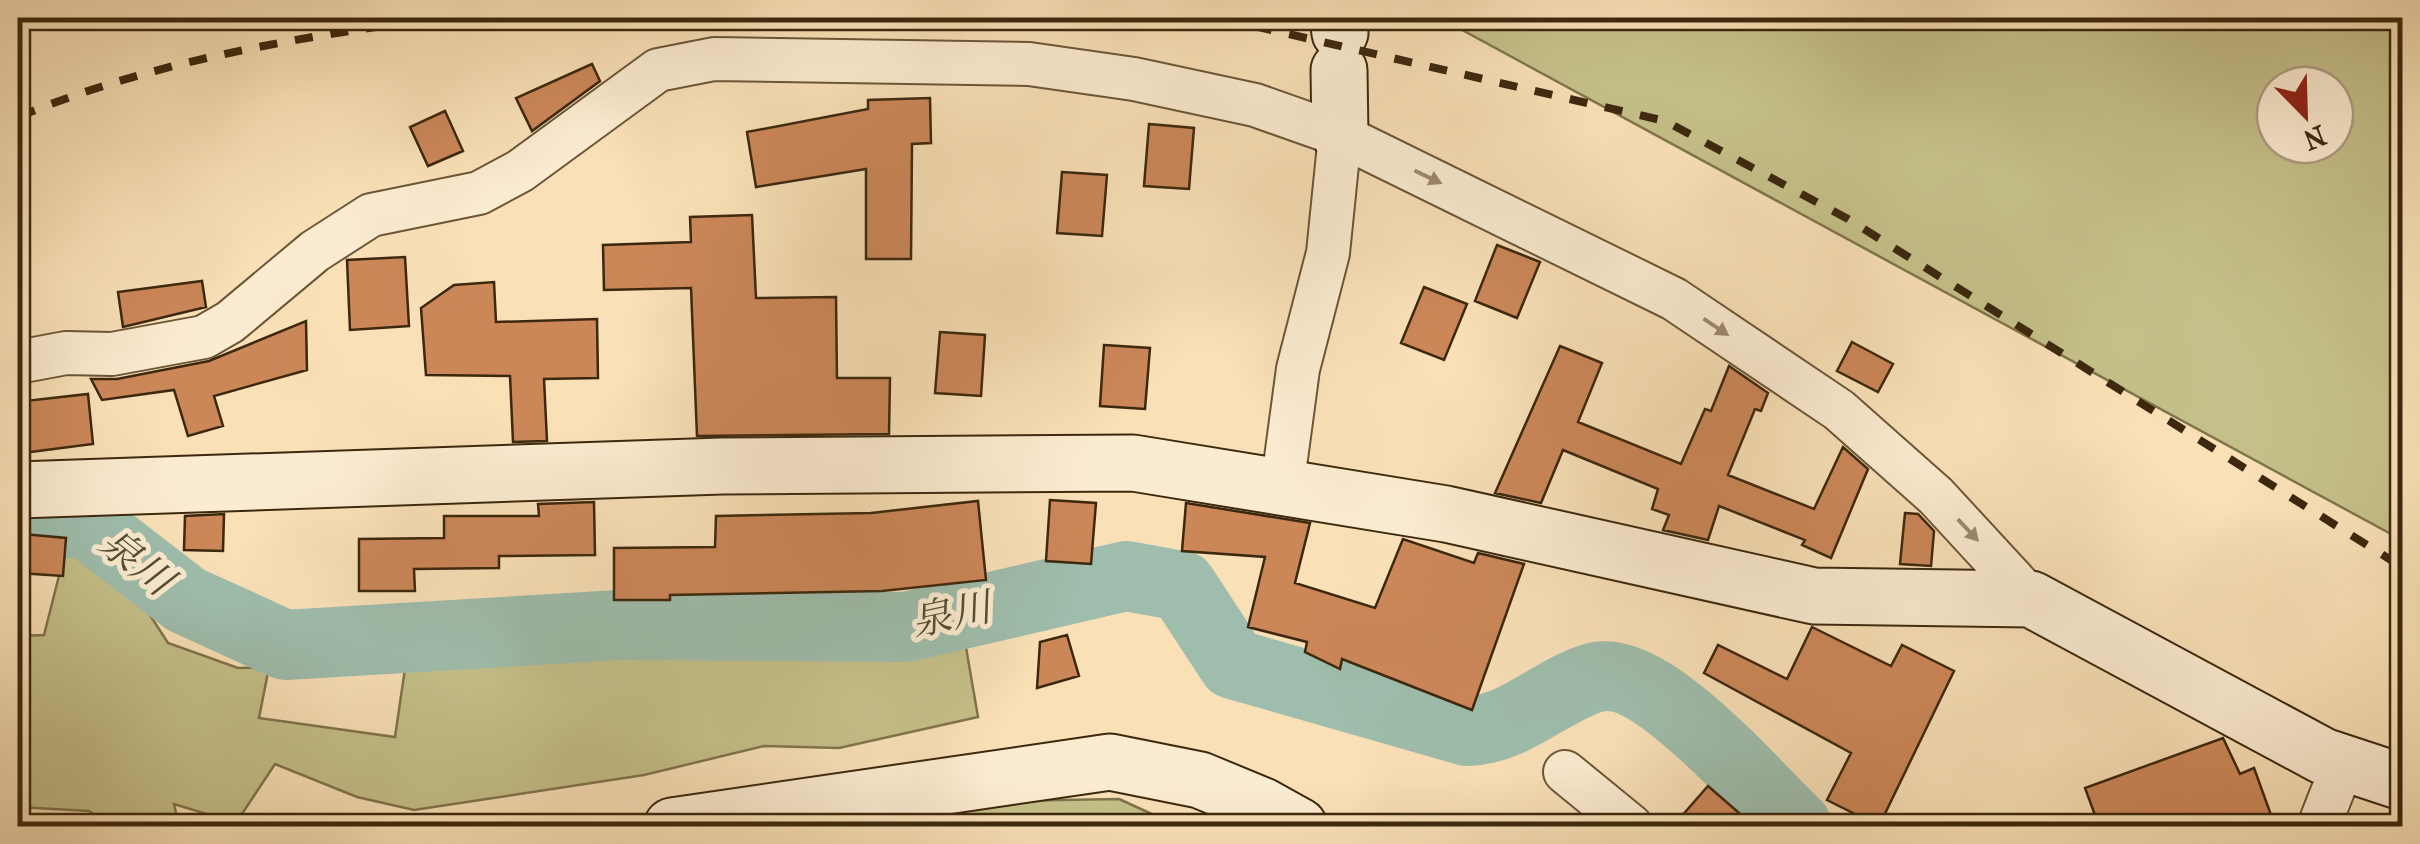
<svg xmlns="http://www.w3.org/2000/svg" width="2420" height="844" viewBox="0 0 2420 844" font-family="'IM FELL French Canon','Noto Serif JP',serif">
  <rect width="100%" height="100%" fill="#f9e0b7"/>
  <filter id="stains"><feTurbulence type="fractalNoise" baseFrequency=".002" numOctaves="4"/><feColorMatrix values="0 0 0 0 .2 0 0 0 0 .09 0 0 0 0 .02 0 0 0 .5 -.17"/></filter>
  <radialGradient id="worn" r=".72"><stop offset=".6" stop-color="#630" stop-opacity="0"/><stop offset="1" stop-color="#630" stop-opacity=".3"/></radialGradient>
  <path fill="#c5c089" stroke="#80744c" stroke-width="2.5" fill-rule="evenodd" d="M1440 18H2402V540ZM2275 85H2335V145H2275Z
    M65 552 126 578 168 643 238 668 269 667 259 718 395 737 407 655 711 642 892 644 963 630 978 717 839 748 764 746 644 775 414 810 357 797 275 764 236 823 174 804 179 826H111L89 811 18 807V636L44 635Z
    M1119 799 1178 826H818L995 801Z"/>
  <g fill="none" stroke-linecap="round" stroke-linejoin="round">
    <path stroke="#9ebdac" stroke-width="70" d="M18 527 85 522 186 600 285 645 620 625 906 627 1126 576 1182 586 1233 664 1467 731C1515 730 1548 692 1593 678 1650 660 1757 789 1797 826"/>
  </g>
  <path fill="#cc8759" stroke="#3c280e" stroke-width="2.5" d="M592 64 600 81 532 131 516 98Z
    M930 98 931 143 912 144 911 259H866V169L756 187 747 132 868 109V100Z
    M445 111 463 151 428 166 410 127Z
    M1149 124 1194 128 1189 189 1144 186Z
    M1062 172 1107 175 1102 236 1057 233Z
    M752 215 756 298 836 297 837 378H890L889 434 697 436 691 288 604 290 603 245 691 242 690 217Z
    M1497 245 1540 262 1517 318 1475 301Z
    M405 257 409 326 350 330 347 260Z
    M202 281 206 307 123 327 118 292Z
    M494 282 496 322 597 319 598 378 544 379 547 441 513 442 510 376 426 375 421 308 454 285Z
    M1424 287 1467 304 1444 360 1401 343Z
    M306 321 307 370 214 396 223 426 188 436 174 390 102 400 91 379H117L209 361Z
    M940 332 985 335 981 396 935 393Z
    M1852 342 1893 364 1878 392 1837 371Z
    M1104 345 1150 348 1145 409 1100 406Z
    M1560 346 1602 363 1578 422 1681 464 1705 409 1711 411 1729 366 1768 393 1761 411 1755 409 1728 475 1814 509 1843 447 1868 469 1831 558 1802 545 1805 540 1719 506 1708 540 1663 530 1669 515 1652 509 1658 489 1563 450 1541 503 1495 493Z
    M88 394 93 444 30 452 25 401Z
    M1050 500 1096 503 1091 564 1046 561Z
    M978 501 986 580 882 591 670 595V600H614V548L715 547 716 516 871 513Z
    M594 502 595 555 499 556V568L414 569 415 591H359V539L444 538V516H539L538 504Z
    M1186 503 1310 523 1295 583 1375 608 1403 539 1474 563 1478 553 1524 564 1472 710 1342 659 1340 669 1305 652 1307 642 1248 627 1265 557 1182 551Z
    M1905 513 1918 514 1934 531 1931 566 1900 564Z
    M224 514 223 551 184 550 185 516Z
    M23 534 66 538 63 576 19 573Z
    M1812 627 1891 666 1902 645 1954 671 1879 826 1827 800 1851 753 1704 673 1718 645 1787 679Z
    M1067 635 1079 676 1037 688 1040 642Z
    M2223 738 2240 774 2254 768 2275 826H2099L2085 788Z
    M1708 786 1754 826H1673Z"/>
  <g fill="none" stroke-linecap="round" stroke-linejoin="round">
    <defs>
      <path id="street" d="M18 362 66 353 112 354 204 337 230 322 315 251 371 215 479 193 520 171 658 70 714 59 1029 64 1134 79 1255 105 1340 135 1674 299 1839 410 1936 496 2031 599
        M1282 488 1298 369 1328 253 1340 135
        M1565 772 1631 826
        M2319 826 2344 762"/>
      <path id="secondary" d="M1338 18 1340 33
        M1339 70 1340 135
        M18 490 722 466 1133 463 1446 514 1814 596 2031 599 2323 756 2402 782
        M672 826 1110 762 1200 780 1263 806 1299 826"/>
    </defs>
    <use href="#street" stroke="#6b5638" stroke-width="46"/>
    <use href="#secondary" stroke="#3c280e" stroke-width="59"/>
    <path stroke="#3c280e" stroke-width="6" stroke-dasharray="8 5" stroke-linecap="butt" d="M1386 22 1408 18"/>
    <use href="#street" stroke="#fbebd0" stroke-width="42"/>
    <use href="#secondary" stroke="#fbebd0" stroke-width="55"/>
    <path stroke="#3c280e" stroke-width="8" stroke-dasharray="18 18" stroke-linecap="butt" d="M1219 18 1665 121 1848 219 2402 567
      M18 117C153 61 294 38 438 18"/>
  </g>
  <defs><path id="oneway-solid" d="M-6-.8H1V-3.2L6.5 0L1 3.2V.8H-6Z" transform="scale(2.5)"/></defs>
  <g fill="#9c8a6f">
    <use href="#oneway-solid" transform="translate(1428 177) rotate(26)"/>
    <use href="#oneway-solid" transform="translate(1716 327) rotate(34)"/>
    <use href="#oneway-solid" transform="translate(1968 530) rotate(47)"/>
  </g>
  <g text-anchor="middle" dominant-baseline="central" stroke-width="10" stroke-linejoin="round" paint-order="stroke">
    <g font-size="40" font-style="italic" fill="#544d36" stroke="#fbebd0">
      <text transform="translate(136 562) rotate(38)">泉川</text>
      <text transform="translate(951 615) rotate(-12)">泉川</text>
    </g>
  </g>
  <rect width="2420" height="844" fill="none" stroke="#f9e0b7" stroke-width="60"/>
  <rect x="20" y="20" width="2380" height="804" fill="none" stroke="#3c280e" stroke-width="5"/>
  <rect x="30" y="30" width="2360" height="784" fill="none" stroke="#3c280e" stroke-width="2.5"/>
  <g transform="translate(2305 115) rotate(157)"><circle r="48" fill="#fbebd0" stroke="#af9d82" stroke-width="2.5"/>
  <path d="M0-8L18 38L0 25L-18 38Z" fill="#8f2418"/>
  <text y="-15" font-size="28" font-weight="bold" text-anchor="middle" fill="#3c280e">N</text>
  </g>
  <rect width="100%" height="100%" filter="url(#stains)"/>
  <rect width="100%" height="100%" fill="url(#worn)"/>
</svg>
